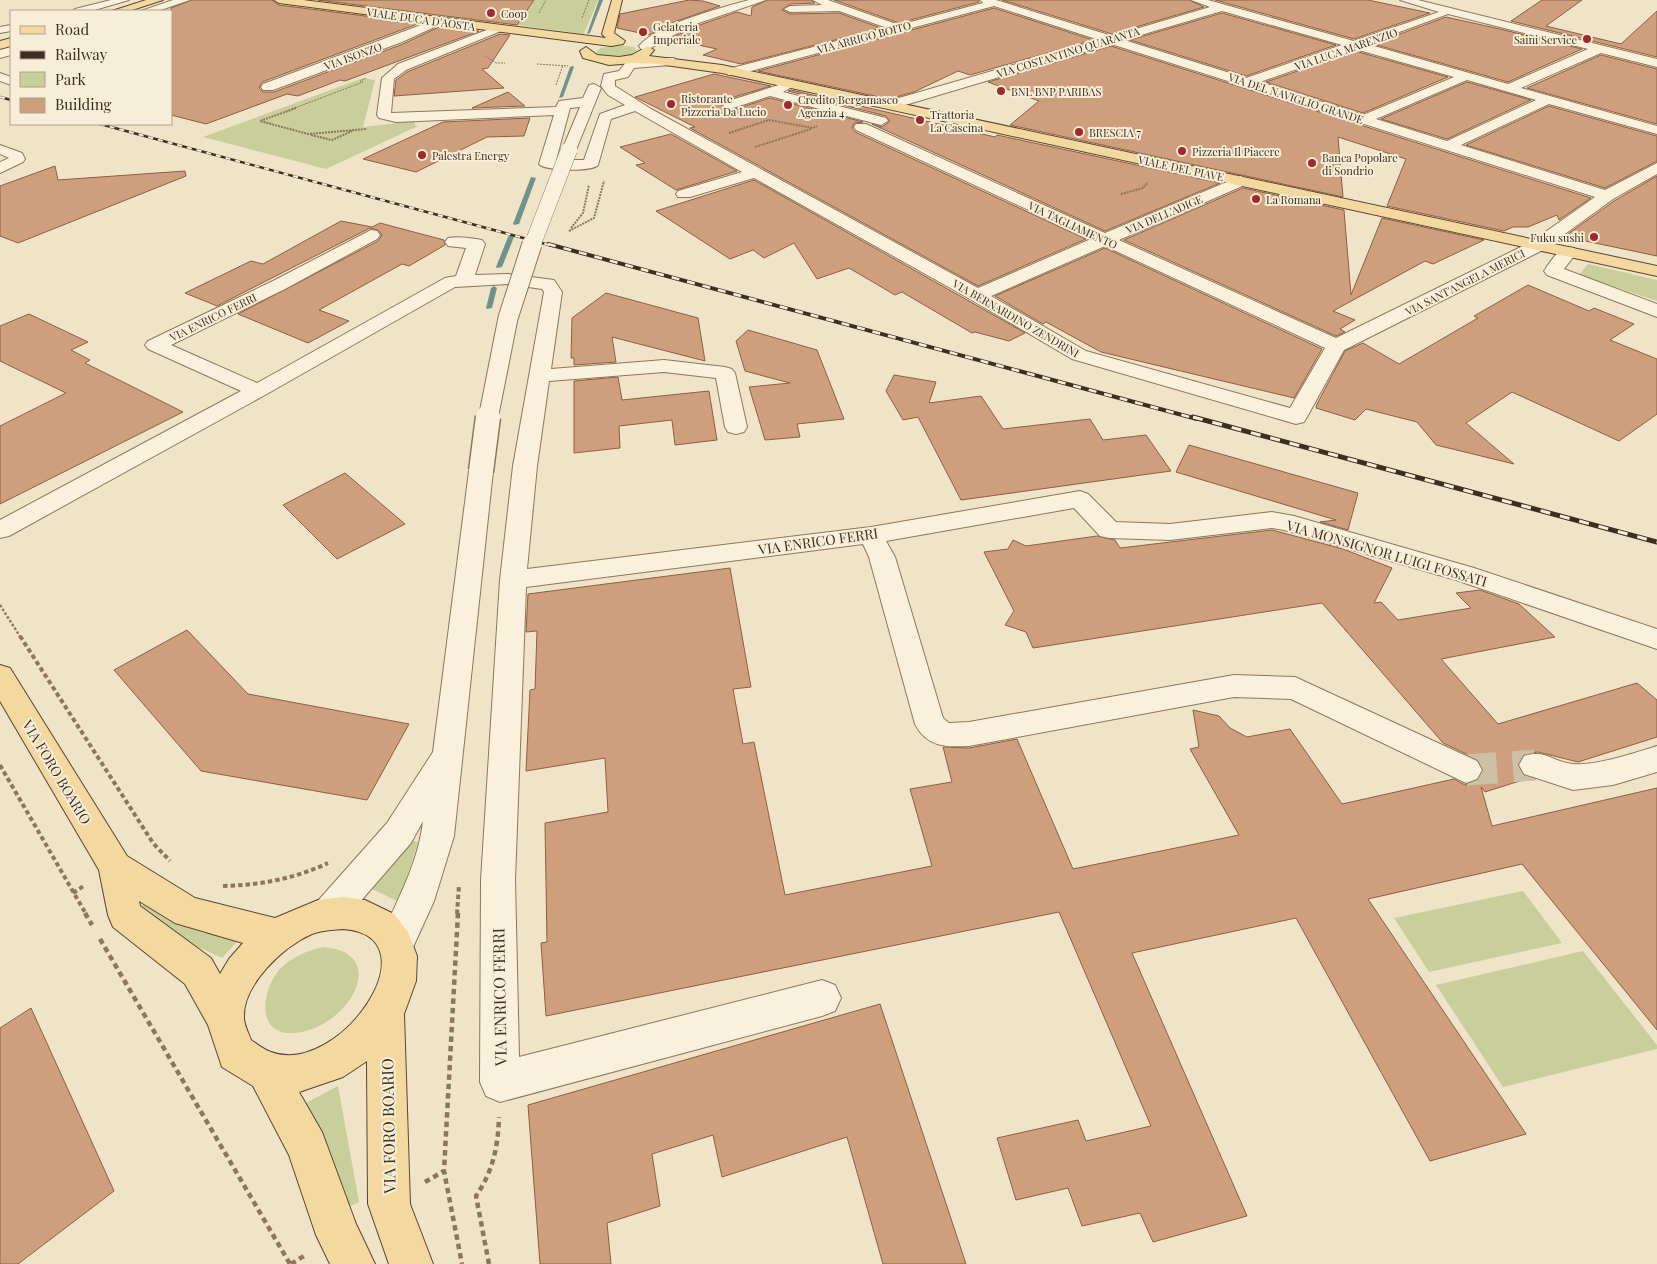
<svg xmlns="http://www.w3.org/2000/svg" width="1657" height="1264" viewBox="0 0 1657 1264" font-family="'Playfair Display',serif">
  <rect width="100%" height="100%" fill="#f0e4c8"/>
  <path fill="#c9cf9b" d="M534 0H598L584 34 517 25Z
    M618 45 634 47 637 51C628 60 606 60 595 54L600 48Z
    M363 78 375 80 363 127 415 121V125L418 126 326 169 203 137Z
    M1588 264 1657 280V301L1579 275Z
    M409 839 418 842 399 902 372 889Z
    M1523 891 1562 943 1429 972 1394 918Z
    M145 902 172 920 203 933 243 935 222 958 181 939 137 911Z
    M323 947C392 952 349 1028 295 1033 255 1037 261 990 280 969 292 957 306 951 323 947Z
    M1583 951 1657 1045V1049L1503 1087 1436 985Z
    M338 1086 359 1202 341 1211 306 1103Z"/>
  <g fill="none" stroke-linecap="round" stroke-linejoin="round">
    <path fill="#6f938a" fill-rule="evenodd" d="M599 0H603L590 33 587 34Z
      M572 66 574 67 563 97 559 98 570 67Z
      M531 177 536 178 519 224 514 225 513 224Z
      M511 235 514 237 502 267 497 268 496 267 508 237Z
      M494 286 497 288 492 308 487 309 486 308 491 288Z"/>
  </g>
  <path fill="#cf9f7d" stroke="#8d5f41" d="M192 0H272L279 5 420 23 262 82 259 88 263 92H274L403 44 441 26 479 31 345 81 340 80 298 96 287 94 206 124 171 115V8Z
    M318 0H534L517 25Z
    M689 0 703 1 720 6 674 22 649 35 617 28 620 14Z
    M768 0H811L815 3 790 4 782 10 790 14 839 13 881 28 741 64 703 55 717 49 670 39 691 28 737 12 751 16 752 7Z
    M834 0H978L979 2 899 23Z
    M1002 0H1189L1204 7 1112 34Z
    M1215 0H1368L1430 13 1354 39Z
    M1542 0H1582L1546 26 1621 44 1657 11V57L1511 21Z
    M994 8 1093 40 970 75 958 71 914 92 889 99 758 71Z
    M1222 13 1336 45 1246 76 1130 40Z
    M1446 17 1500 29 1582 49 1508 82 1373 44Z
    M500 34 510 35 488 68 482 69 504 88 394 96 396 80 407 72Z
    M1111 46 1591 198 1559 220 1557 215 1528 227H1513L1504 231 1387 206 1406 159 1338 137 1343 197 1010 125 1039 101 988 82Z
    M1355 51 1448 77 1363 113 1266 82Z
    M1601 55 1657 69V124L1527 88Z
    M714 74 771 86 724 100 721 105 729 111 770 98 863 122 854 123 852 128 855 132 1086 239 978 286 690 128 695 127 635 97Z
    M1467 82 1531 100 1447 139 1381 119Z
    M791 90 995 137 997 135 1220 183 1105 231 872 124 882 127 890 121 886 116 788 91Z
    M508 92 525 106 472 108Z
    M1549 106 1657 136V161L1605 188 1466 145Z
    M530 118 524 136 487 137 416 172 363 159 443 122Z
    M671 134 737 171 676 190 636 165 645 163 620 147Z
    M55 166 58 180 185 171 186 176 18 243 0 236V186Z
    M1657 176V256L1571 238 1568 234 1614 201Z
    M754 180 969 301 1025 333 1009 341 975 332 972 333 902 292 895 295 849 268 817 279 794 243 764 258 753 250 730 259 656 211Z
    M1243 188 1344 210 1351 295 1382 218 1484 240 1433 264 1425 261 1333 311 1355 320 1340 329 1345 332 1336 336 1124 240Z
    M341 221 372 227 380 223 444 240 445 245 409 266 402 264 319 310 349 321 308 343 238 314 378 241 382 235 378 230 370 228 217 306 185 293 251 261 263 264Z
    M1105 248 1322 349 1294 398 1101 352 1046 322 1043 324 995 296Z
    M1528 285 1589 311 1594 308 1634 324 1610 340 1657 359V414L1619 441 1512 392 1466 423 1514 464 1436 445 1417 422 1366 409 1355 420 1316 408 1317 404 1345 351 1363 343 1399 364 1478 318 1474 316Z
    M606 293 698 318 705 361 612 337 616 362 574 365V358H571L572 318Z
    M29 314 88 342 71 350 90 360 85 363 183 412 0 504V426L66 393 0 361V326Z
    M748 330 817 350 844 419 797 424 800 437 765 440 749 387 790 383 745 371 736 341Z
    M894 375 936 382 929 403 981 396 1003 429 1090 419 1103 440 1146 435 1171 471 961 500 918 417 903 420 886 391Z
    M618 377 622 400 709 391 717 440 675 445 672 420 619 426 620 448 574 453V381Z
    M1189 445 1358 493 1348 530 1320 522 1336 520 1176 472Z
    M345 473 405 524 337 559 283 505Z
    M1272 530 1343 549 1392 568 1374 603 1381 602 1398 620 1471 608 1456 593 1480 590 1519 604 1555 637 1441 659 1498 724 1637 683 1657 700V737L1578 762 1538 752 1524 754 1517 766 1522 775 1529 778 1485 792 1481 787 1492 826 1657 788V1030L1522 864 1368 899 1526 1134 1430 1161 1296 918 1132 953 1247 1216 1153 1242 1140 1213 1082 1226 1068 1188 1016 1200 997 1138 1078 1120 1086 1141 1151 1126 1059 912 546 1016 541 943 547 942 545 823 608 812 605 758 526 771 530 690 535 689 537 631 526 632 528 594 730 568 751 687 733 689 743 744 754 742 785 895 932 866 910 789 952 782 943 747 969 748 1017 739 1073 869 1239 835 1190 749 1199 747 1193 710 1219 716 1230 728 1247 737 1290 729 1342 804 1454 779 1465 785 1478 781 1484 771 1479 760 1443 743 1322 603 1033 648 1026 632 1005 625 1014 611 984 552 1008 549 1013 540 1026 546 1097 536 1115 540 1120 548Z
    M187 630 248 694 409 724 367 800 201 771 114 670Z
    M880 1004 966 1264H883L847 1137 722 1177 713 1135 652 1154 660 1206 607 1223 611 1264H540L528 1105Z
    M31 1008 114 1191 18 1264H0V1028Z"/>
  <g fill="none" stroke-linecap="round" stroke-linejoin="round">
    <path stroke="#ccc0a6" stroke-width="31" stroke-dasharray="31 16" stroke-linecap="butt" d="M1466 770 1535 765"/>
    <defs>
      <path id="minor" d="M111 0H129L91 11H73L75 9Z
        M173 0H190L158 11H141Z
        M749 0H766L690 26 649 49H641L639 46C657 24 721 8 749 0Z
        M813 0H828L899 25 983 3 980 0H996L1112 36 1210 7 1191 0H1208L1354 41 1439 12 1400 0H1418L1657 59V67L1601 53 1521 88 1657 126V134L1549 104 1461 145 1605 190 1657 163V174L1613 199 1543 250 1344 350 1307 417 1304 422 1296 424 1072 359 970 299 754 178 690 197H678L676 194 678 191 742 172 635 111 611 119 598 165C592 172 545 171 539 164L554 115 396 122 379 118 377 115 382 78 398 64 497 26 501 27V31L406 70 394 79 391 113 556 107 559 101 583 98 589 85 594 84 601 88 576 150 569 154 562 150 580 107 570 108 556 160H584L600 114 625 105 608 95 601 86 604 74 619 71 626 62 638 59 674 58 676 61 670 65 634 68 628 77 615 80V86L651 109 978 288 1091 239 856 130 854 127 856 124H866L1105 233 1241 176 1249 181 1247 184 1119 240 1336 338 1531 242 1595 197 1111 44 895 108H885L883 105 885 102 1099 40 994 6 736 75H728L726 72 728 69 887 28 839 11 790 12 784 9 790 6 822 5ZM1222 11 1342 45 1246 78 1124 40ZM1448 14 1588 49 1508 84 1367 44ZM1355 49 1454 77 1363 115 1260 82ZM1467 80 1536 100 1447 141 1376 119ZM1105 246 1325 348 1290 408 1086 351 991 296Z
        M437 19 443 22 441 24 402 42 273 90H263L261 87 263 84Z
        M11 25V31L0 33V27Z
        M11 47V55L0 58V50Z
        M0 73 11 77V85L0 81Z
        M785 83 792 87 783 92 886 118 888 121 881 125 770 96 730 109 723 105 725 102Z
        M0 145 22 153 25 159 23 162 0 173V162L9 158 0 154Z
        M371 230 377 231 380 235 377 239 285 289 171 345 257 383 445 278 456 276 466 248 448 246 445 242 448 238C459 236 471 238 482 240L485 244 475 275 508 274 554 280 562 292 551 369 664 360 725 367 732 369 735 373 747 427 744 432 736 434 728 432 725 427 716 378 664 372 549 381 537 466 527 569 871 527 1080 491 1088 494 1116 522 1170 524 1272 512 1294 516 1474 568 1657 629V649L1456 580 1284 530 1272 528 1170 540 1109 538 1100 536 1074 508 886 541 895 557 943 718 949 723 969 722 1234 675 1295 677 1477 761 1482 770 1477 779 1466 783 1291 699 1234 697 969 746C945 747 927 747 915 724L869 557 863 544 526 587 515 880 519 1057 822 980 835 985 841 998 835 1011 822 1016 500 1102 486 1096 480 1082 481 880 500 580 513 466 544 292 542 289 508 284 455 287 265 395 9 536 0 538V520L241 391 148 349 145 345 148 341 273 281Z
        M1568 247 1574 248 1577 252 1564 269 1657 304V317L1547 275 1544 271C1550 262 1558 249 1568 247Z
        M481 464 489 466 493 471 454 836 434 901 409 956 396 961 383 956 378 944C395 904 418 865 423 821L411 843 340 925 328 930 316 925 311 914 316 903 387 823 433 752 469 471 473 466Z
        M1657 746V772L1613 785 1573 790 1524 774 1519 765 1524 756C1545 749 1553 762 1573 764 1596 766 1634 753 1657 746Z"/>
      <path id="major" d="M146 0H163L129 11H112Z
        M274 0H303L606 38 602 34 612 0H622L614 33 625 41 623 44 611 46 279 3Z
        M11 38V46L0 49V41Z
        M648 46 654 50 649 56 722 65 1657 266V276L722 73 658 64 633 63 609 65 583 58 580 51 586 47 597 55 619 57 632 55Z
        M0 665 10 668 127 856 195 898 275 918 318 900 343 897 365 900 394 914 408 932 417 956 416 981 404 1014 410 1204 433 1264H389L368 1204 367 1061 343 1077 299 1092 322 1132 356 1224 375 1264H330L316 1235 289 1155 253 1086 222 1067 208 1025 185 984 113 927 108 915 99 870 0 701ZM139 901 175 923 243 943 229 959 220 974 211 958 140 906ZM343 929C437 936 339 1078 271 1052 264 1050 257 1044 251 1040 249 1034 244 1025 244 1018 242 985 284 946 312 934 322 930 333 930 343 929Z"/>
    </defs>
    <use href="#minor" stroke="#8d765c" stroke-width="2"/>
    <use href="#major" stroke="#5b4430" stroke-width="2"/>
    <path stroke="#8d765c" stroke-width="1" stroke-dasharray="2 1" stroke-linecap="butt" d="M539 13 546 0
      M582 18 589 0
      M485 56 496 63H505
      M537 64 568 66
      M556 85 563 65
      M292 109 363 82 360 81 366 78"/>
    <path stroke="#8d765c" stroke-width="2" stroke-dasharray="2 1" stroke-linecap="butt" d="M296 108 260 121 308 134 367 129
      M729 133 769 120 813 128 817 126
      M311 135 332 140 352 131
      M755 147 811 129
      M1121 194 1143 188 1148 182
      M571 228 583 213 589 185
      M569 231 594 218 604 181"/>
    <path stroke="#8d765c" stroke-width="2.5" stroke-dasharray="2.5 2" stroke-linecap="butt" d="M0 605 21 638"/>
    <path stroke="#8d765c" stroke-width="4" stroke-dasharray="4.5 3" stroke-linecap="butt" d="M20 636 153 843 170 861
      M0 765 86 914
      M223 886C260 885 294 879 328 863
      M73 893 85 885
      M457 914 459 885"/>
    <path stroke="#8d765c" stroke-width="4.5" stroke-dasharray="5.5 4" stroke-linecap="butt" d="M85 913 92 925
      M458 913 444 1171 462 1264
      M100 939 290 1264
      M425 1182 444 1171
      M291 1264 307 1254
      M489 1264 476 1196C493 1171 498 1147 499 1117"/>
    <use href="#minor" fill="#faf1dc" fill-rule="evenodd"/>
    <use href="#major" fill="#f3d9a0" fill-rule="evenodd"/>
    <defs>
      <path id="rail-far2" d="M0 97 11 100
        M100 124 553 246"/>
      <path id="rail-far1" d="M548 244 1197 419"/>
      <path id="rail" d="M1193 417 1657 542"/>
    </defs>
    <use href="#rail-far2" stroke="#3d2e20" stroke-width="2.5"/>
    <use href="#rail-far1" stroke="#3d2e20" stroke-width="4"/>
    <use href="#rail" stroke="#3d2e20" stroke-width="5"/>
    <use href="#rail-far2" stroke="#f7eed8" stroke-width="2" stroke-dasharray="5" stroke-linecap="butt"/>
    <use href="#rail-far1" stroke="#f7eed8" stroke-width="2.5" stroke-dasharray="8" stroke-linecap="butt"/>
    <use href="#rail" stroke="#f7eed8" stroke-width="3" stroke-dasharray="10" stroke-linecap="butt"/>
    <defs>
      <path id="minor-bridge-far2" d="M532 246 569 150"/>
      <path id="minor-bridge-far1" d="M488 419 508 318 532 244"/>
      <path id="minor-bridge" d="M481 471 488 417"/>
    </defs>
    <use href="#minor-bridge-far2" stroke="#8d765c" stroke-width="17" stroke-linecap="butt"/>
    <use href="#minor-bridge-far1" stroke="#8d765c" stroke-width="21" stroke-linecap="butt"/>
    <use href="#minor-bridge" stroke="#8d765c" stroke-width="27" stroke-linecap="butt"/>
    <use href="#minor-bridge-far2" stroke="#faf1dc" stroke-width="16"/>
    <use href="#minor-bridge-far1" stroke="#faf1dc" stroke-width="19"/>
    <use href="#minor-bridge" stroke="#faf1dc" stroke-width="24"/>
  </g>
  <g fill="#9e2a2b" stroke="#f7eed8" stroke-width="2">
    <circle cx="491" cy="13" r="5"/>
    <circle cx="643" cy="32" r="5"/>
    <circle cx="1587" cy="39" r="5"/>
    <circle cx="1001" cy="91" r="5"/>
    <circle cx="671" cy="104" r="5"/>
    <circle cx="788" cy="105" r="5"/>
    <circle cx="920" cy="120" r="5"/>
    <circle cx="1079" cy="132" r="5"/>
    <circle cx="1182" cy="151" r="5"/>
    <circle cx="422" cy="155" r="5"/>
    <circle cx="1312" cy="163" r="5"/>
    <circle cx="1256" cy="199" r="5"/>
    <circle cx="1594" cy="237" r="5"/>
  </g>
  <g text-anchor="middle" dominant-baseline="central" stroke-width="4" stroke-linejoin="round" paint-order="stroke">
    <g font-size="11" fill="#3d2e20" stroke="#f7eed8" text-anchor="start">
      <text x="501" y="13">Coop</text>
      <text x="653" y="26">Gelateria<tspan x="653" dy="13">Imperiale</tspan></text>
      <text x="1577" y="39" text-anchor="end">Saini Service</text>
      <text x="1011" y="91">BNL BNP PARIBAS</text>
      <text x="681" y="98">Ristorante<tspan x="681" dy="13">Pizzeria Da Lucio</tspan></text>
      <text x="798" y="99">Credito Bergamasco<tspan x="798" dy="13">Agenzia 4</tspan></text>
      <text x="930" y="114">Trattoria<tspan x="930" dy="13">La Cascina</tspan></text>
      <text x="1089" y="132">BRESCIA 7</text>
      <text x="1192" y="151">Pizzeria Il Piacere</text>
      <text x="432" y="155">Palestra Energy</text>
      <text x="1322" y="157">Banca Popolare<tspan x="1322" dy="13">di Sondrio</tspan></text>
      <text x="1266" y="199">La Romana</text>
      <text x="1584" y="237" text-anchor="end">Fuku sushi</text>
    </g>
    <g font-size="11" fill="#3d2e20" stroke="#f7eed8">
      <text transform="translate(421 19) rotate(8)">VIALE DUCA D'AOSTA</text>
      <text transform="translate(864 37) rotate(-15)">VIA ARRIGO BOITO</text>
      <text transform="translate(1346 49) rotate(-19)">VIA LUCA MARENZIO</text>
      <text transform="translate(1068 52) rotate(-17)">VIA COSTANTINO QUARANTA</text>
      <text transform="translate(353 56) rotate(-20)">VIA ISONZO</text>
      <text transform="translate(1296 98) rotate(18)">VIA DEL NAVIGLIO GRANDE</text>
      <text transform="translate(1181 168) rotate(12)">VIALE DEL PIAVE</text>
      <text transform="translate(1164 214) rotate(-23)">VIA DELL'ADIGE</text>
      <text transform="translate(1073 225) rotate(25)">VIA TAGLIAMENTO</text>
      <text transform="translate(1465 282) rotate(-27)">VIA SANT'ANGELA MERICI</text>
      <text transform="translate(213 317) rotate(-26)">VIA ENRICO FERRI</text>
      <text transform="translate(1016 318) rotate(30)">VIA BERNARDINO ZENDRINI</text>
    </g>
    <g font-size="14" fill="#3d2e20" stroke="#f7eed8">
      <text transform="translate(818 541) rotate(-8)">VIA ENRICO FERRI</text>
      <text transform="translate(1387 553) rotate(16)">VIA MONSIGNOR LUIGI FOSSATI</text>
      <text transform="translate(57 772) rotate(59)">VIA FORO BOARIO</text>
    </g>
    <g font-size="16" fill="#3d2e20" stroke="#f7eed8">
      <text transform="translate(499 997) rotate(-91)">VIA ENRICO FERRI</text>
      <text transform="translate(388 1126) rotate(-91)">VIA FORO BOARIO</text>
    </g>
  </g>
  <rect x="10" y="10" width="162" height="115" fill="#f7eed8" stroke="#ada18e"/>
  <rect x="20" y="26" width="25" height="8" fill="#f3d9a0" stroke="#ada18e"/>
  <text x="55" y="35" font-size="15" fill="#3d2e20">Road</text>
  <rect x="20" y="51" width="25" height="8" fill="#3d2e20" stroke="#ada18e"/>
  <text x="55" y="60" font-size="15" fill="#3d2e20">Railway</text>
  <rect x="20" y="72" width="25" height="15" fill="#c9cf9b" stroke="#ada18e"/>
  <text x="55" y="85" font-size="15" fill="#3d2e20">Park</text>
  <rect x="20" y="98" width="25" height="15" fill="#cf9f7d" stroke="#ada18e"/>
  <text x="55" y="110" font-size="15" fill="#3d2e20">Building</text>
</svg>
